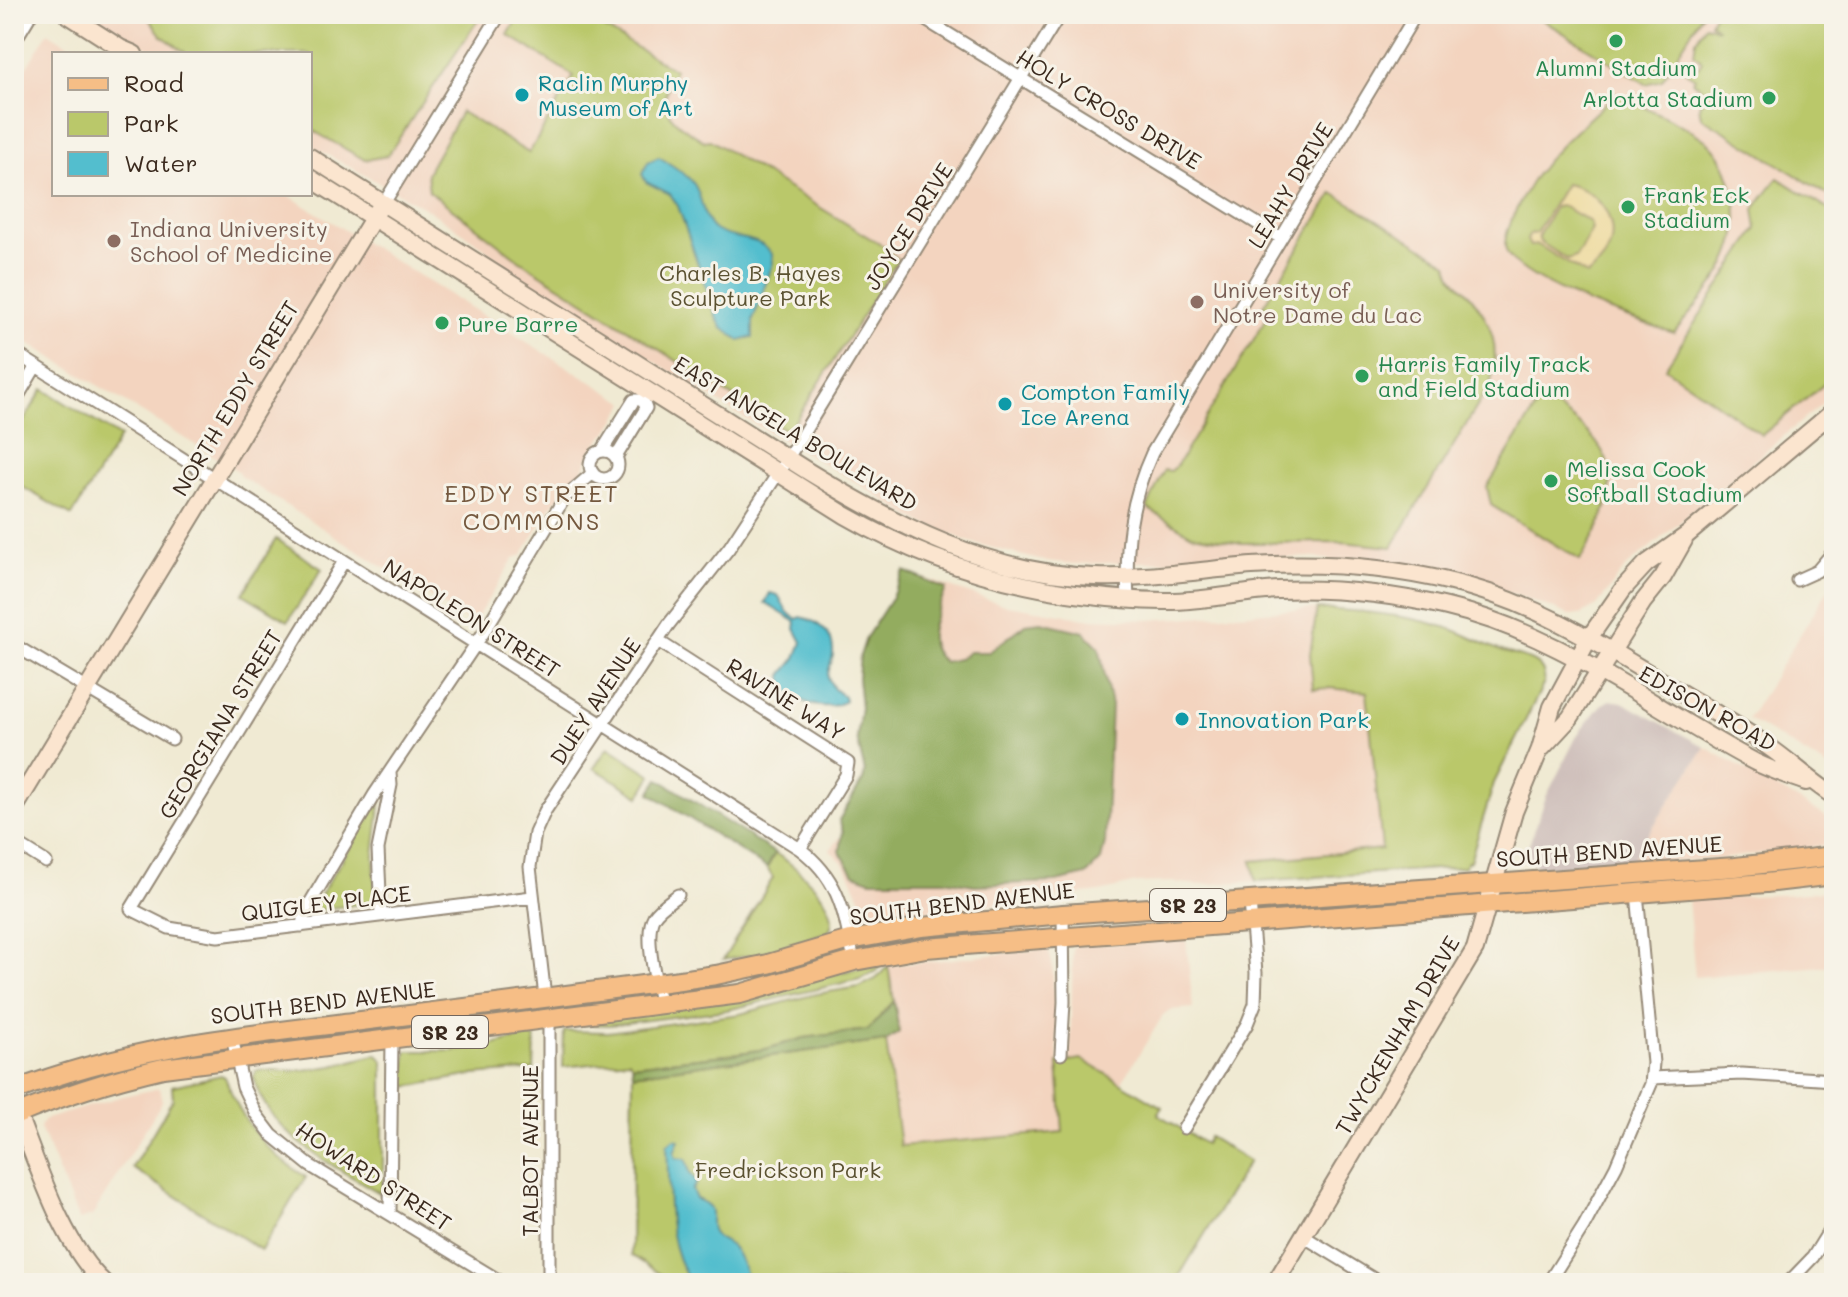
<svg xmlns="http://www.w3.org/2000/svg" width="1848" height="1297" viewBox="0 0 1848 1297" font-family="Mali,sans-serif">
  <rect width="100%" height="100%" fill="#f7f3e8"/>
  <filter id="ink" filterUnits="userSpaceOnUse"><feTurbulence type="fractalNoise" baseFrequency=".0125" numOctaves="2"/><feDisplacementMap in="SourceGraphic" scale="16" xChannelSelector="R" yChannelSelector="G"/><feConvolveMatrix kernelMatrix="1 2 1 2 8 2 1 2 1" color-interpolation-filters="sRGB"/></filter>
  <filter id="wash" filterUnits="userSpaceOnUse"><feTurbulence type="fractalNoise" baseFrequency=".006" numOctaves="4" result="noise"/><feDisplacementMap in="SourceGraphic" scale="32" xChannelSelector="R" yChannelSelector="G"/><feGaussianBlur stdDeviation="1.8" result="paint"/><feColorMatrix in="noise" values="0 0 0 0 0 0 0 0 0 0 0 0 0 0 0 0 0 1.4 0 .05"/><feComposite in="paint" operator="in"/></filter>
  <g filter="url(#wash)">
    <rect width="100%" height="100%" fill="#f0ead3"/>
    <path fill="#f3d4bf" d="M92 14H1834V394L1625 568 1597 606 1580 615H1570L1515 594 1314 557 1074 564 1039 560 967 541 920 522 849 478 744 418 514 273 478 243 427 209 310 145V54H158Z
      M48 32 83 54H54V194H286L626 403 608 431 591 451 583 470 554 502 522 555 514 558 473 624 240 476 238 471 14 334V88Z
      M917 576 1001 604 1085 618 1149 620 1309 609 1373 612 1442 626 1500 651 1536 662 1541 667 1545 678 1494 783 1470 861 1466 863 1465 867 1196 885 1172 882 1136 883 1100 892 870 918 845 865 830 850 873 796 897 606Z
      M1834 580V773L1829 768 1748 719Z
      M1705 747 1834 821V844L1719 859 1630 862Z
      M1834 890V965L1695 977 1688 899 1797 894Z
      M1186 940 1193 1008 1170 1010 1164 1014 1121 1083 1082 1059 1070 1061 1073 949 1075 946Z
      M1046 949 1049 952 1052 963 1063 1132 900 1146 886 1041 899 1032 888 966Z
      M160 1088 162 1102 92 1216 79 1220 40 1128 43 1120 123 1096Z"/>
    <path fill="#cfc0bb" d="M1610 700 1622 702 1705 747 1630 862 1539 868 1531 862 1526 853 1546 797 1578 734 1601 705Z"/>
    <path fill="#bac86a" stroke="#7a7944" stroke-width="2" d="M145 14H482L387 156 365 160 310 129V54H188L162 36Z
      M520 14H580L675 70C653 110 670 120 704 141L710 140 886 248 898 260 788 432 519 260 429 191 427 173 461 112 529 153 574 76 508 35Z
      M1533 14H1702L1662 80 1646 84Z
      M1714 14H1834V189L1830 196 1701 117 1699 106 1707 91 1693 82 1695 78 1686 72 1692 63 1698 67 1702 61 1694 54 1696 40 1705 25 1718 29 1710 23Z
      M1616 93C1646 109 1682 122 1709 143 1722 155 1727 170 1732 186 1752 253 1711 285 1674 333 1639 321 1518 284 1506 250 1500 233 1530 182 1542 167 1562 141 1592 117 1616 93Z
      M1778 178 1834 213V376L1762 435 1665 368 1757 229 1754 209Z
      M1333 193 1448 263C1451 281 1458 281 1468 293 1493 322 1501 349 1490 385L1392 547 1342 542 1242 543 1192 535 1147 508 1164 470 1171 471 1177 465 1271 311 1263 306Z
      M43 389 120 437 72 516 14 482V437Z
      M1542 398C1621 447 1629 481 1580 560L1491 505 1487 487Z
      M276 539 322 569 288 621 243 594Z
      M1317 609C1359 611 1401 614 1441 626 1461 631 1480 643 1499 650 1516 657 1548 658 1544 683L1494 783 1470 861 1466 863 1465 867 1256 881 1252 861 1382 849 1367 692 1329 688 1313 689 1310 654Z
      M608 747 652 775 640 796 594 768Z
      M381 798 374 855 376 902 310 911Z
      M775 853C794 865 846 907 828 932L757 954 723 960 773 878 767 868Z
      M882 964 876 971 860 979 727 1010 609 1025 578 1024Z
      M888 966 894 1001 868 1030 804 1038 766 1049 726 1055 632 1065 629 1060 563 1067 564 1031 608 1032 740 1014 816 994 859 987 876 979Z
      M531 1035 535 1039 534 1070 473 1075 405 1087 406 1051H452L489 1046Z
      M886 1041 900 1146 1063 1132 1058 1063 1081 1059 1162 1107 1158 1114 1205 1144 1209 1137 1249 1161 1175 1283H674L631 1255 633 1074Z
      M378 1054 383 1061V1195C333 1165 270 1137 253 1077L257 1070 297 1071 333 1066Z
      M221 1075 225 1077C241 1121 265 1152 306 1177L261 1250 132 1168 173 1099 172 1086Z"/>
    <path fill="#93ac5e" stroke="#676b3e" stroke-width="2" d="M904 571 946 589C937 613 918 643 944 662L958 659 969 652H989L1026 624 1041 622 1084 632 1099 647 1111 705 1105 843 1101 860 1086 875 1056 882 975 885 944 880H871L854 874 840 852 843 831 839 820 863 780 865 772 857 738 861 707 858 678 860 656 866 638 891 599Z
      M659 779 775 853 767 868 650 793Z
      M894 1001 899 1032 886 1041 633 1074 632 1065 726 1055 766 1049 804 1038 868 1030Z"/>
    <path fill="#eeda9e" stroke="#94825e" stroke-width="2" fill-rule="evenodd" d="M1566 184C1613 193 1630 247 1587 275L1538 245 1530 246 1527 240 1530 234 1536 233ZM1562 206 1590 222 1592 229 1576 257 1568 260 1540 242 1538 236 1555 207Z"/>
    <path fill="#53bece" stroke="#477476" stroke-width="2" d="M659 157C670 164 686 173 694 184 703 197 702 221 715 230 733 242 757 234 772 254L773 263 753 320V337L740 341 722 327 717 319 678 206 670 194 646 182 642 174 648 162Z
      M770 593 778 595C785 606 785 613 797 619L801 617C818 621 834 634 833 653 833 662 827 669 828 678L834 689 844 697 845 701C823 715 783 699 782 675L796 658 802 642 795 629 796 622 765 603Z
      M674 1139 679 1140 674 1153 676 1158 686 1159 690 1173 697 1182 692 1190 696 1199C719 1207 708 1216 712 1230 714 1239 726 1241 732 1247 740 1255 745 1273 749 1283H691C663 1243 670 1191 667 1145Z"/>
  </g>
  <g filter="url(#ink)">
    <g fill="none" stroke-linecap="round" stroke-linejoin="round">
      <defs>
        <path id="street" d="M916 14 1281 238
          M14 42 31 14
          M384 203 500 14
          M14 352 800 849C841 880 844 914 854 961
          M14 403 36 366
          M602 451 634 400H643L648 391
          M590 465a14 14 0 1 1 28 0a14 14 0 1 1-28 0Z
          M616 457 646 408 643 400
          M344 561 131 909 169 928 218 936 532 897
          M1797 580 1817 571 1834 551
          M1128 599C1125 547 1130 501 1152 453L1416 14
          M658 641 848 763 846 775 800 849
          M14 645 172 739
          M14 842 46 862
          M381 915 378 849 391 785 390 773
          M302 926 304 913 374 795 484 632 565 497 593 473
          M545 997 530 867 535 833 545 811 669 624 729 548 788 458 1060 14
          M660 1004C657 983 643 935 654 916 659 908 670 901 678 895
          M549 1020V1283
          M232 1037 243 1087 256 1114 272 1135 309 1165 503 1283
          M1061 1054 1064 1002 1063 914
          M1652 1078 1742 1074 1834 1080
          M1184 1128 1247 1024 1255 1004 1256 973 1250 901
          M390 1214 392 1039
          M1303 1236 1380 1283
          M1548 1283 1584 1226 1616 1166 1651 1084 1653 1063 1637 893
          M1788 1283 1813 1257 1834 1223"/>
        <path id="secondary" d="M67 14 120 48 134 54
          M310 157 809 472C896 525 990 574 1095 577 1148 579 1200 570 1252 566 1319 562 1386 566 1451 582 1533 601 1602 645 1673 688 1704 707 1737 724 1766 745 1790 761 1810 781 1834 796
          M310 178 845 515C942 571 1051 599 1164 601 1202 602 1240 592 1278 590 1335 588 1392 594 1447 607 1560 633 1654 709 1755 762 1771 770 1789 776 1806 782
          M1542 748 1570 718 1643 602 1663 577 1684 540
          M14 809 378 210
          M14 1105C36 1159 61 1244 104 1283
          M1275 1283 1475 949 1514 812 1540 749 1552 707 1589 638 1623 589 1646 564 1687 535 1834 411"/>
        <path id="primary" d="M14 1091C124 1048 237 1036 353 1022 474 1007 595 992 716 975L768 964 850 940 922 927 1063 914 1735 867 1834 856
          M14 1116C63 1095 111 1080 163 1068L740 994 854 961 926 948 1766 883 1834 875"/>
      </defs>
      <use href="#street" stroke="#968a78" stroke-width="15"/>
      <use href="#secondary" stroke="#968a78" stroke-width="20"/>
      <use href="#primary" stroke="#968a78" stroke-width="22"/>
      <use href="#street" stroke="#fff" stroke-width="11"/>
      <use href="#secondary" stroke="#fbe5cf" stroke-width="16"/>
      <use href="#primary" stroke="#f6be86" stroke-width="18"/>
    </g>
  </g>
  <g fill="#2e9e5b" stroke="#f7f3e8" stroke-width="3">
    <circle cx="1616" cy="41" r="8"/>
    <circle cx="1769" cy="98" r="8"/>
    <circle cx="1628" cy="207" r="8"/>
    <circle cx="442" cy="323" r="8"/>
    <circle cx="1362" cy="376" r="8"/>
    <circle cx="1551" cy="481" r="8"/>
  </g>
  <g fill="#0f9aa8" stroke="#f7f3e8" stroke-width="3">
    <circle cx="522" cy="95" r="8"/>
    <circle cx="1005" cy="404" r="8"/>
    <circle cx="1182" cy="719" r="8"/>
  </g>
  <g fill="#8d6e63" stroke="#f7f3e8" stroke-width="3">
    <circle cx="114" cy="241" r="8"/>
    <circle cx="1197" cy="302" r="8"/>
  </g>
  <g text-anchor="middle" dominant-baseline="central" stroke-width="6" stroke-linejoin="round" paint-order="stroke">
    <g fill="#f7f3e8" stroke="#73665b" stroke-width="2">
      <rect x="1150" y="889" width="76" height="32" rx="6"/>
      <rect x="412" y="1016" width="76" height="32" rx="6"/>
    </g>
    <g font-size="20" font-weight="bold" fill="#3b2a1e">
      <text x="1188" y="905">SR 23</text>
      <text x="450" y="1032">SR 23</text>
    </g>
    <g font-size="22" fill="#27864d" stroke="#f7f3e8" text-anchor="start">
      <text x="1616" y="67" text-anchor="middle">Alumni Stadium</text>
      <text x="1753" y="98" text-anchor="end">Arlotta Stadium</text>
      <text x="1644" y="194">Frank Eck<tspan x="1644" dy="25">Stadium</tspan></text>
      <text x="458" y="323">Pure Barre</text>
      <text x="1378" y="363">Harris Family Track<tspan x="1378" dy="25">and Field Stadium</tspan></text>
      <text x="1567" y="468">Melissa Cook<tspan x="1567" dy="25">Softball Stadium</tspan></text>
    </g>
    <g font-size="22" fill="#0d838f" stroke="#f7f3e8" text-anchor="start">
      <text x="538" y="82">Raclin Murphy<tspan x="538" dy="25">Museum of Art</tspan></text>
      <text x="1021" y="391">Compton Family<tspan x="1021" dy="25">Ice Arena</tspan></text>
      <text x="1198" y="719">Innovation Park</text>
    </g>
    <g font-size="22" fill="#3b2a1e" stroke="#f7f3e8">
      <text transform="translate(1109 109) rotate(31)">HOLY CROSS DRIVE</text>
      <text transform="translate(1290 185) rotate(-59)">LEAHY DRIVE</text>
      <text transform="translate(908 226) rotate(-58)">JOYCE DRIVE</text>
      <text transform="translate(235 398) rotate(-59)">NORTH EDDY STREET</text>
      <text transform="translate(796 433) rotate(31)">EAST ANGELA BOULEVARD</text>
      <text transform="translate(472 618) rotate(32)">NAPOLEON STREET</text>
      <text transform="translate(786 699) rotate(32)">RAVINE WAY</text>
      <text transform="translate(595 701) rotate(-57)">DUEY AVENUE</text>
      <text transform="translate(1708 708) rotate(29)">EDISON ROAD</text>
      <text transform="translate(220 724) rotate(-59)">GEORGIANA STREET</text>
      <text transform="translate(1609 851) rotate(-4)">SOUTH BEND AVENUE</text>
      <text transform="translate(326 903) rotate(-7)">QUIGLEY PLACE</text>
      <text transform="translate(962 903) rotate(-7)">SOUTH BEND AVENUE</text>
      <text transform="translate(323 1002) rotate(-7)">SOUTH BEND AVENUE</text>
      <text transform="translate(1397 1035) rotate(-60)">TWYCKENHAM DRIVE</text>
      <text transform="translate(529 1151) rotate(-90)">TALBOT AVENUE</text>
      <text transform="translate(374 1176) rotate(33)">HOWARD STREET</text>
    </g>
    <g font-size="22" fill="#785e54" stroke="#f7f3e8" text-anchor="start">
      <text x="130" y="228">Indiana University<tspan x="130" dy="25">School of Medicine</tspan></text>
      <text x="1213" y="289">University of<tspan x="1213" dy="25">Notre Dame du Lac</tspan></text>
    </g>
    <g font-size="22" fill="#5b5231" stroke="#f7f3e8">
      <text x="750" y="272">Charles B. Hayes<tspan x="750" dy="25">Sculpture Park</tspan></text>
      <text x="788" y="1169">Fredrickson Park</text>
    </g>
    <g font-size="24" letter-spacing="2" fill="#74583e" stroke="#f7f3e8">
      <text x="532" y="492">EDDY STREET<tspan x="532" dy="28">COMMONS</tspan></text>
    </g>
  </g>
  <rect width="1848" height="1297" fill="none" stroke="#f7f3e8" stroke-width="48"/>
  <rect x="52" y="52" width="260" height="144" fill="#f7f3e8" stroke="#aca397" stroke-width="2"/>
  <rect x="68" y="78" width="40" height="12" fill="#f6be86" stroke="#aca397" stroke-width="2"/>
  <text x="124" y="92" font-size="24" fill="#3b2a1e">Road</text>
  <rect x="68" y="112" width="40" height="24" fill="#bac86a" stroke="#aca397" stroke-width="2"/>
  <text x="124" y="132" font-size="24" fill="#3b2a1e">Park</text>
  <rect x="68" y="152" width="40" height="24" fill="#53bece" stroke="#aca397" stroke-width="2"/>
  <text x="124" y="172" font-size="24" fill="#3b2a1e">Water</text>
</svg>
